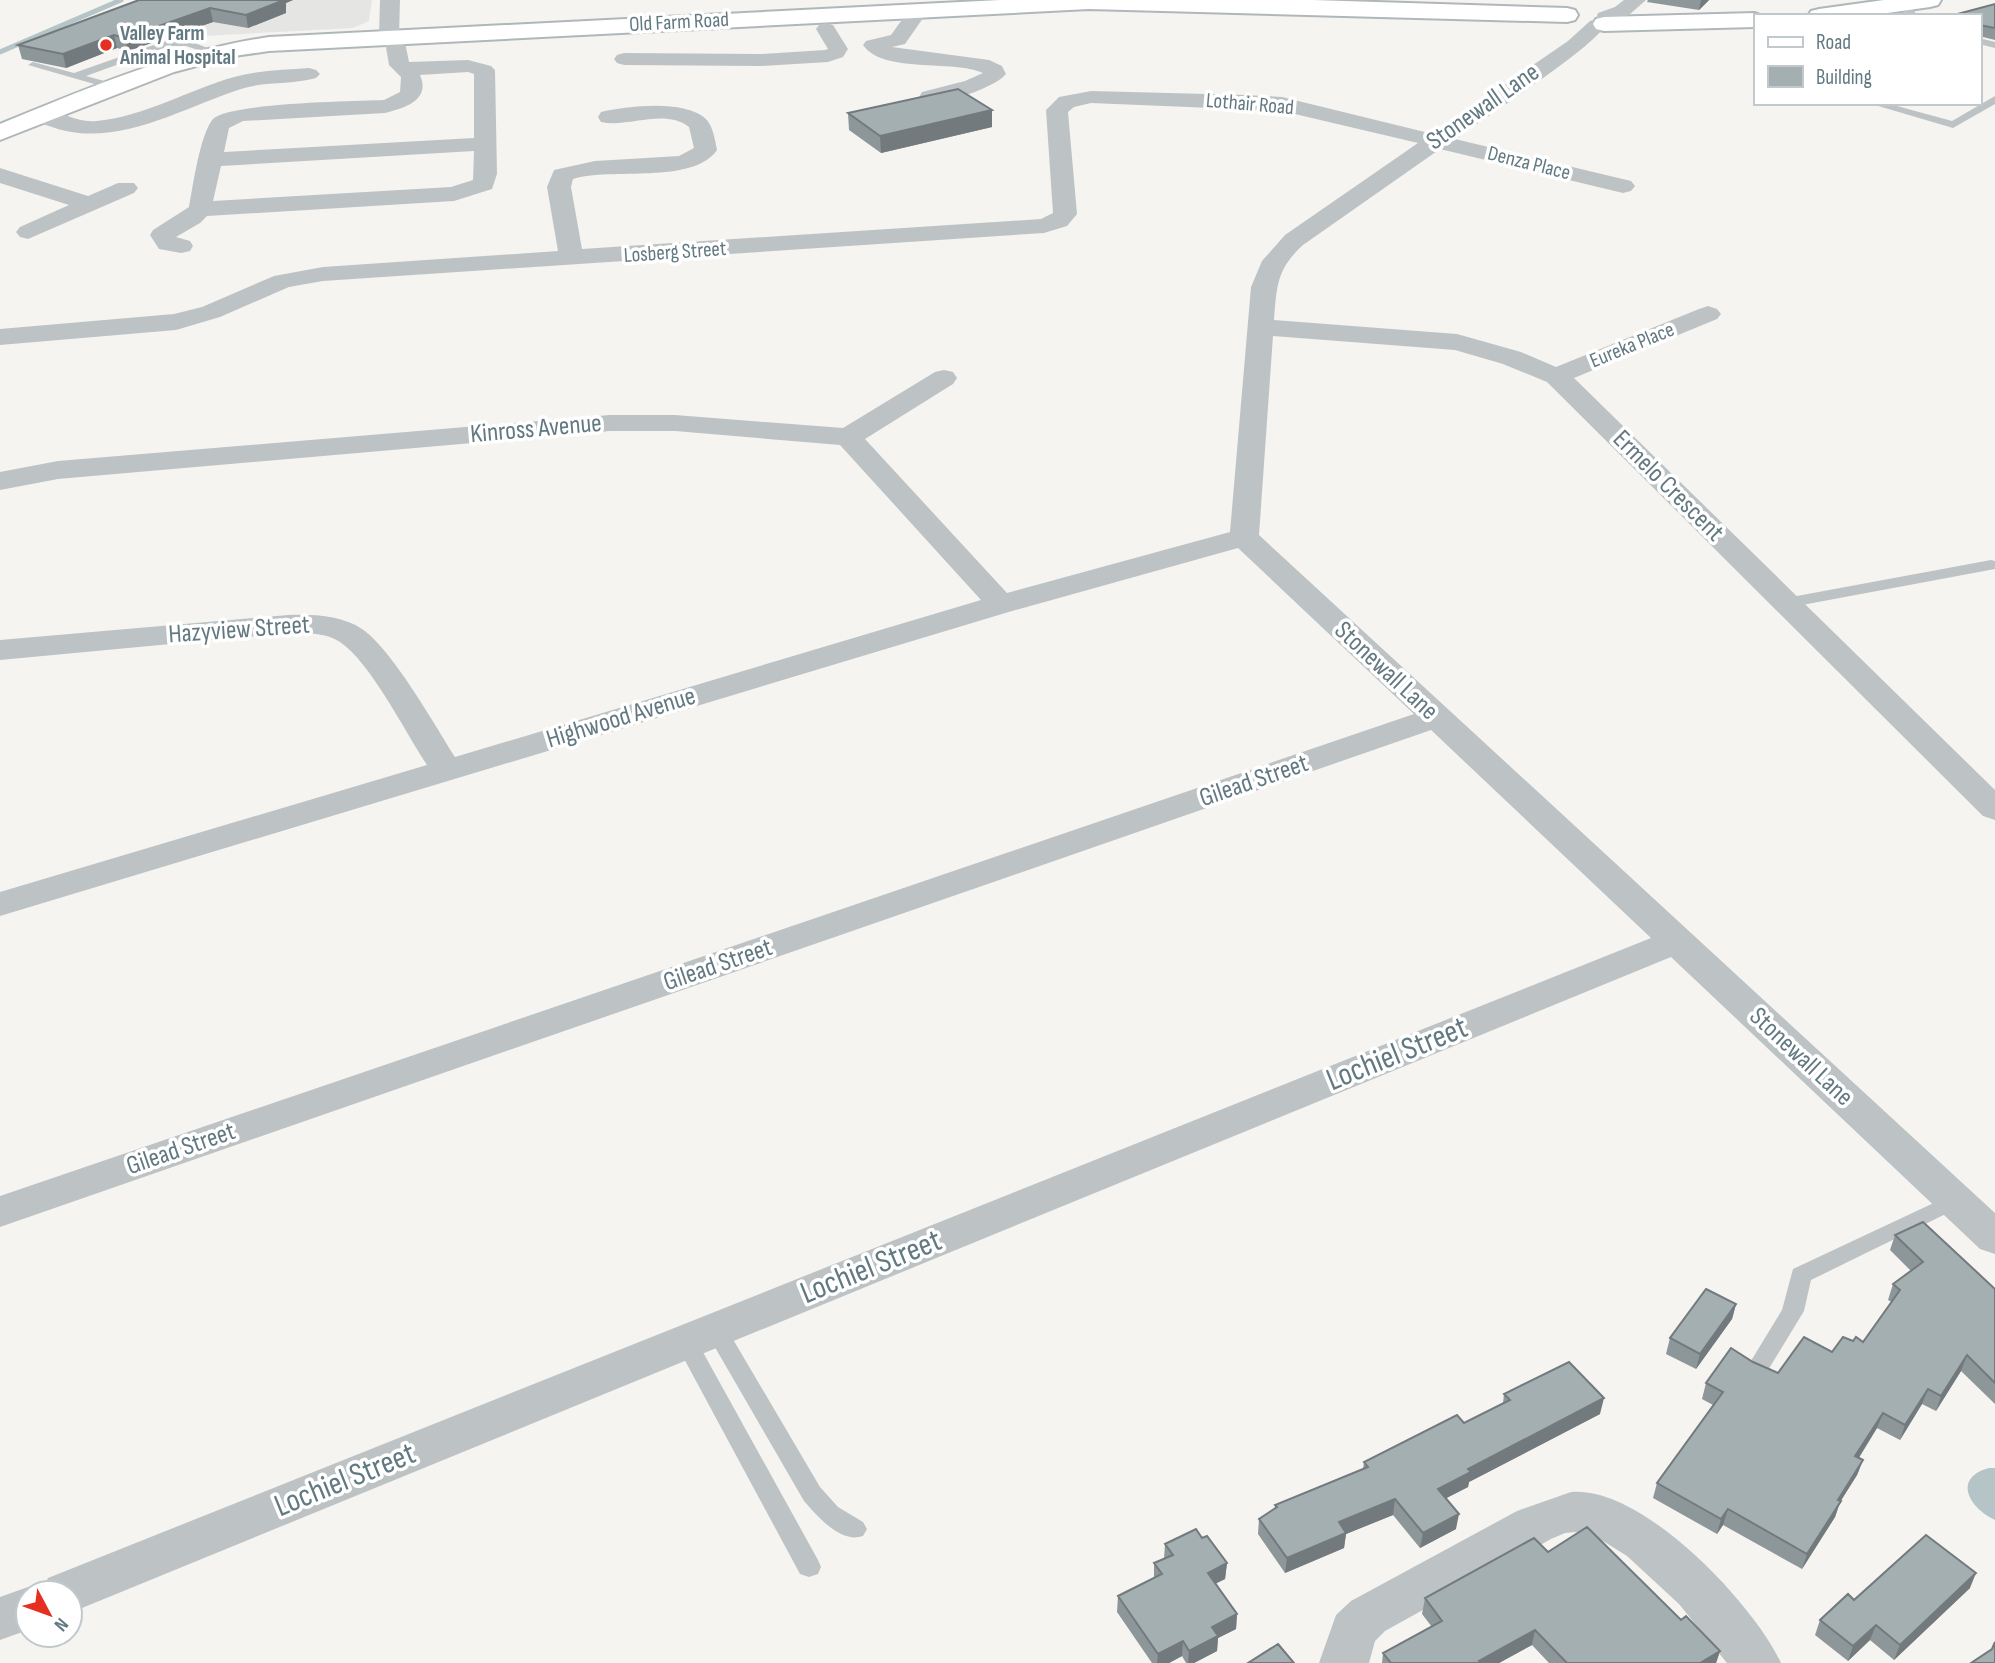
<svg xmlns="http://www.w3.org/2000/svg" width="1995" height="1663" viewBox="0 0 1995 1663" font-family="'Sofia Sans Condensed',sans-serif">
  <rect width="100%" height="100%" fill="#f5f4f0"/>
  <path fill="#e5e6e4" d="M176 0H372L369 21 353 28 204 36 133 16Z"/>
  <path fill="#b5c4c6" d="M1989 1468H1995V1520C1969 1508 1952 1478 1989 1468Z"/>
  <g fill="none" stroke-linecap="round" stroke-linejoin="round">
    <path stroke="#b5c4c6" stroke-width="5" d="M0 52 121 0"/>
    <defs>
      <path id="secondary" d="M1000 0H1313L1567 8 1575 10 1578 15 1575 20 1567 22 1089 9 269 51 234 56 174 72 0 140V124C88 88 174 51 269 37Z
        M1884 0H1941L1938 5 1930 7 1866 16H1808L1811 11 1819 9Z
        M1755 13 1763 16H1755V27L1604 31 1596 29 1593 24 1596 19 1604 17Z"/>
    </defs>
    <use href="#secondary" stroke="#b0b7ba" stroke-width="4"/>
    <path fill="#bdc3c5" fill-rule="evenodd" d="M1900 3H1908L1918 16H1908L1899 5Z
      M1979 38 1995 42V48L1979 44Z
      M168 40H187L218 52 213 55 186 46H169L86 76 119 85 120 87 115 90 28 65 33 62 74 73Z
      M1995 96V104L1953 128 1868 103H1886L1952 121Z
      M1991 560 1995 561V569L1786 608 1778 603 1786 598Z
      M1955 1193 1962 1196 1965 1201 1962 1206 1811 1280 1804 1311 1765 1375 1757 1378 1749 1375 1746 1369 1782 1310 1793 1269Z
      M716 1321 724 1324 820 1487 838 1507 863 1522 867 1529 863 1536C841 1544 817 1516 804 1501L705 1330 708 1324Z
      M686 1333 694 1336 818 1560 821 1567 818 1574 809 1577 800 1574 675 1342 678 1336Z"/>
    <path fill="#bdc3c5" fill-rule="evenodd" d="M380 0H400L399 36 406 47 409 62 468 60 491 66 495 70 497 174 492 189 454 201 207 216 200 223 176 237 190 241 193 246 190 251 181 253 159 249 150 235 153 230 189 207C193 186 200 134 213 119 228 103 356 101 384 100L400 92 401 77 389 65 386 47 379 36ZM468 72 474 74V138L224 152 229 128 243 121 385 113C405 108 431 100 420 75ZM474 151 473 180 451 187 213 201 221 166Z
      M1624 0H1646L1629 15 1606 23C1605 40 1477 123 1455 139L1631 181 1635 186 1631 191 1623 193 1440 149 1303 245C1276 270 1277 286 1274 320L1457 334 1521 352 1556 367 1699 309 1708 306 1717 309 1721 314 1717 319 1574 378 1995 790V820L1983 816 1547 382 1503 364 1455 350 1273 336 1259 535 1995 1213V1254L1980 1249 1671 957 82 1608 70 1612V1593H28V1630L0 1640V1597L28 1587 41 1591 48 1578 1651 938 1431 730 0 1227V1196L1414 714 1238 548 1012 611 0 916V892L427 765C405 732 371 663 340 642 325 632 305 633 288 633L0 660V640L288 615C312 614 342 615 362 629 391 648 435 725 455 757L981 600 840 445 675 431H610L58 479 0 490V472L58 461 610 415H675L843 428 935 372 944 370 953 372 957 378 953 384 865 439 1007 593 1230 532 1251 287 1262 261 1285 235 1418 143 1282 111 1091 103 1074 107 1068 112 1077 214 1067 226 1044 233 323 281 289 287 220 317 176 330 0 345V329L174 314 202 307 274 276 323 267 558 251 547 187 554 170 595 161 679 156 694 148 689 127C664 108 629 128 601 122L598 117 601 112C627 106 685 99 706 119 713 126 715 140 717 150 693 185 611 167 573 179L571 187 582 249 1041 219 1053 213 1046 110 1059 97 1091 91 1246 95 1282 97 1433 134 1568 41 1590 21 1596 19 1598 13 1615 7Z
      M918 5 925 7 928 11 905 44 892 47 989 60 1002 66 1006 74 1002 78C986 90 942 106 922 102L919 97 922 92 965 81 983 73C952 59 883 74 863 45L866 41 891 35 911 7Z
      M826 23 833 25 848 49 843 57 828 62 761 66 624 65 617 63 614 59 617 55 624 53 761 54 825 50 828 49 816 29 819 25Z
      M309 68 316 70 320 74 316 78C292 85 265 81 241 89 181 108 114 151 49 126 42 124 36 123 31 116L34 111C54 106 75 124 97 121 146 116 188 90 234 77 258 70 285 70 309 68Z
      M0 168 88 196 118 183H134L138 188 134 193 28 239 20 237 16 232 20 227 69 205 0 183Z
      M1571 1492C1642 1485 1754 1604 1781 1663H1727L1679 1604 1627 1556 1587 1531 1565 1533 1551 1539 1385 1631 1375 1641 1369 1663H1319L1336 1615 1351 1601 1517 1511Z"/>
    <use href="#secondary" fill="#fff" fill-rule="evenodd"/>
  </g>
  <path fill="#8d9699" d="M139 0H293L286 3V13L248 28 213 22 128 51 117 48 66 68 22 59 18 45Z
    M1648 0H1709L1699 10 1647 2Z
    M1995 4V40L1979 36V16Z
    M848 113 992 127 881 153 849 130Z
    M1895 1235 1995 1289V1404L1961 1371 1936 1411 1922 1404 1900 1440 1877 1428 1859 1458 1863 1460 1857 1475 1840 1502 1835 1517 1802 1569 1723 1525 1717 1534 1653 1498 1657 1483 1713 1405 1702 1399 1706 1383 1753 1362 1778 1373 1832 1352 1853 1341 1863 1342 1892 1302 1888 1300 1893 1284 1911 1271 1890 1250Z
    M1736 1304 1732 1319 1696 1369 1666 1354 1670 1338Z
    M1504 1394 1600 1414 1469 1482 1468 1487 1446 1498 1456 1529 1420 1548 1393 1515 1346 1534 1344 1548 1285 1573 1258 1534 1259 1519 1275 1509V1505L1363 1469 1364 1462 1464 1423 1503 1403Z
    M1202 1538 1227 1563 1225 1579 1215 1584 1237 1614 1236 1629 1218 1638 1217 1651 1194 1663H1186L1182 1656 1169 1663H1152L1117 1612 1118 1596 1154 1579V1563L1164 1559 1165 1544Z
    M1548 1552 1681 1620 1720 1651 1716 1663H1549L1532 1645 1499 1663H1382L1383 1653 1432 1627 1422 1614 1425 1598Z
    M1970 1588 1894 1660 1870 1640 1848 1661 1815 1635 1820 1620 1854 1600Z"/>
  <path fill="#737a7d" d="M284 0H293L286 3V13L248 28 246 15Z
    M1701 0H1709L1699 10Z
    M210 8 213 22 128 51 125 38Z
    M114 35 117 48 66 68 63 54Z
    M992 110V127L881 153 880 136Z
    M1736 1304 1732 1319 1696 1369 1700 1354Z
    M1967 1355 1961 1371 1936 1411 1941 1396Z
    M1928 1389 1922 1404 1900 1440 1905 1425Z
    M1604 1398 1600 1414 1469 1482 1468 1487 1435 1504 1438 1489 1468 1469Z
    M1883 1413 1877 1428 1850 1471 1855 1456Z
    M1863 1460 1857 1475 1840 1502 1835 1517 1802 1569 1807 1554 1838 1500Z
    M1395 1499 1393 1515 1346 1534 1344 1548 1285 1573 1287 1558 1339 1522Z
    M1728 1509 1723 1525 1717 1534 1721 1519Z
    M1459 1514 1456 1529 1420 1548 1423 1533Z
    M1227 1563 1225 1579 1206 1588 1208 1573Z
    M1976 1573 1970 1588 1894 1660 1900 1645Z
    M1237 1614 1236 1629 1218 1638 1217 1651 1194 1663H1188L1189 1651 1212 1627Z
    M1876 1625 1870 1640 1848 1661 1853 1646Z
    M1535 1630 1532 1645 1499 1663H1479V1661Z
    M1183 1641 1182 1656 1169 1663H1157L1158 1654Z
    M1720 1651 1716 1663H1700Z"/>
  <path fill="#a4afb2" stroke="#737a7d" stroke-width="2" d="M139 0H284L246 15 210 8 125 38 114 35 63 54 18 45Z
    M1995 4V28L1979 25V16H1950Z
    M958 89 992 110 880 136 848 113Z
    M1923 1222 1995 1289V1383L1967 1355 1941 1396 1928 1389 1905 1425 1883 1413 1855 1456 1863 1460 1838 1500 1841 1501 1807 1554 1728 1509 1721 1519 1657 1483 1723 1392 1706 1383 1731 1348 1753 1362 1778 1373 1804 1337 1832 1352 1843 1337 1853 1341 1856 1337 1863 1342 1900 1290 1893 1284 1923 1262 1895 1235Z
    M1706 1289 1736 1304 1700 1354 1670 1338Z
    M1569 1362 1604 1398 1468 1469 1471 1472 1438 1489 1459 1514 1423 1533 1395 1499 1339 1522 1346 1533 1287 1558 1259 1519 1277 1507 1275 1505 1368 1467 1364 1462 1457 1415 1464 1423 1510 1400 1504 1394Z
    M1587 1527 1681 1620 1686 1616 1720 1651 1700 1663H1567L1535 1630 1479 1661 1481 1663H1391L1383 1653 1442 1621 1425 1598 1534 1538 1548 1552Z
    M1196 1529 1202 1538 1207 1536 1227 1563 1208 1573 1237 1614 1212 1627 1218 1636 1189 1651 1183 1641 1158 1654 1118 1596 1162 1574 1154 1563 1173 1555 1165 1544Z
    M1926 1535 1976 1573 1900 1645 1876 1625 1853 1646 1820 1620 1848 1594 1854 1600Z
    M1995 1642V1663H1971L1992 1649Z
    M1278 1644 1294 1663H1248Z"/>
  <circle fill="#e42f21" stroke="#fff" stroke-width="2.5" cx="106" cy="45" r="7"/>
  <g text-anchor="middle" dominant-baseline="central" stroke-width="7" stroke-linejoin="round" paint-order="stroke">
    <g font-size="21" fill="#637982" stroke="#fff">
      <text transform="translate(679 22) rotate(-3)">Old Farm Road</text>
      <text transform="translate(1250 104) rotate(5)">Lothair Road</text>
      <text transform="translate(1529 163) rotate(14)">Denza Place</text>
      <text transform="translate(675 252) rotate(-4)">Losberg Street</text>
      <text transform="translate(1632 345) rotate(-22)">Eureka Place</text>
    </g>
    <g font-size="21" font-weight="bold" fill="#637982" stroke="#fff" text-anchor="start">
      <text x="120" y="33">Valley Farm<tspan x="120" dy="24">Animal Hospital</tspan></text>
    </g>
    <g font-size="26" fill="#637982" stroke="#fff">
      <text transform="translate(1483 107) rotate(-35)">Stonewall Lane</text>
      <text transform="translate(536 429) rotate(-5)">Kinross Avenue</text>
      <text transform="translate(1668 486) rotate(45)">Ermelo Crescent</text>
      <text transform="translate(239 630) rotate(-4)">Hazyview Street</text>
      <text transform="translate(1386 671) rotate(43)">Stonewall Lane</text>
      <text transform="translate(621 718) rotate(-17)">Highwood Avenue</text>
      <text transform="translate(1254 781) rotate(-19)">Gilead Street</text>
      <text transform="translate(718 965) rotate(-19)">Gilead Street</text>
      <text transform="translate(1801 1057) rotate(43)">Stonewall Lane</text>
      <text transform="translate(181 1149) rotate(-19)">Gilead Street</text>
    </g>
    <g font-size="32" fill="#637982" stroke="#fff">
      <text transform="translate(1397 1054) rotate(-22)">Lochiel Street</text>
      <text transform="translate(871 1267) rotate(-22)">Lochiel Street</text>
      <text transform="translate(345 1480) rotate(-22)">Lochiel Street</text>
    </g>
  </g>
  <rect x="1754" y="14" width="228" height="91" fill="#ffffff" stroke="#c1c9cd" stroke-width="2"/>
  <rect x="1768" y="37" width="35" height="10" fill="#ffffff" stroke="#c1c9cd" stroke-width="2"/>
  <text x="1816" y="49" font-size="21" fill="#637982">Road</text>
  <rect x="1768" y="66" width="35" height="21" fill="#a4afb2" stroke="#c1c9cd" stroke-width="2"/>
  <text x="1816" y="84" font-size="21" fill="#637982">Building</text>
  <g transform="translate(49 1614) rotate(131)"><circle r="33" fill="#ffffff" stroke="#c1c9cd" stroke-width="2"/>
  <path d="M0-5L12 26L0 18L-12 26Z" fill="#e42f21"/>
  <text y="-10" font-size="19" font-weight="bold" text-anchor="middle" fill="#637982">N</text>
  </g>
</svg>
